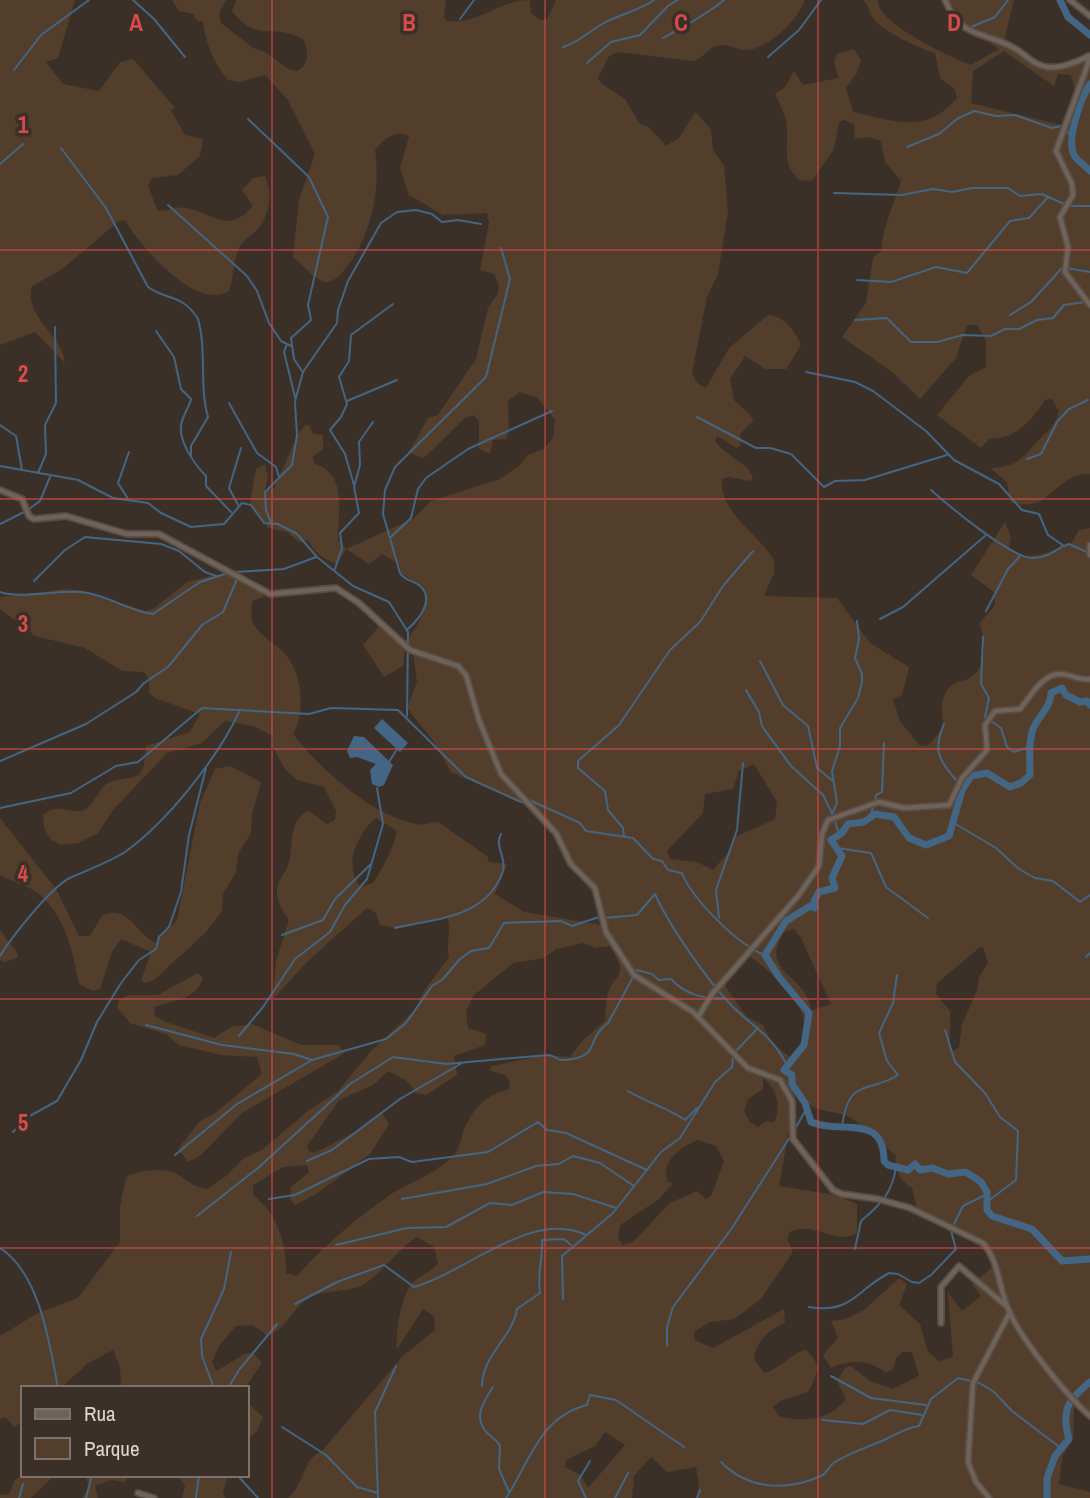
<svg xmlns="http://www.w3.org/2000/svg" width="1090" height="1498" viewBox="0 0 1090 1498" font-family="'Archivo Narrow',sans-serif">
  <rect width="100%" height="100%" fill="#3b3027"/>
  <path fill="#533e2b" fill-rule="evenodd" d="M0 0H75L58 58 46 62 63 84 99 91 120 62 133 59 175 108 171 110 185 135 203 139 200 156 178 175 152 178 148 186 158 211C168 211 177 206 186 208 213 213 228 235 253 206L242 190 253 178 265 176C273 194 270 217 255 232 249 237 243 241 239 248 233 261 234 277 229 291 196 312 139 245 125 220L119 221 61 270 32 286C23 316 63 336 65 363L35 332 0 345Z
    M172 0H226L219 13 221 23 253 48 265 52 288 69 297 71C310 64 309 51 303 39 270 22 258 44 232 11L236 0H446L444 17 447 21C479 25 498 0 530 0L531 13 540 20 547 19 556 0H805C797 21 772 46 748 50 739 51 730 44 721 45 709 46 704 58 693 61L618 52 609 56 598 78 602 84 625 99 640 124 649 127 666 146 680 137 695 112 711 129 713 150 724 165 728 212 718 274 707 297 692 373 697 383 706 388 729 348 768 315C785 316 795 331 801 345L786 369H766L745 356 730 379 734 400 752 417 753 421 740 434 741 445 737 448 717 436 715 441C726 457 744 459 753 477L751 481 729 477 722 479C719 513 760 535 774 560V573L764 596 837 598 870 643 909 667 902 695 893 699 900 721 920 746 929 745 944 727C941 712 939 696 952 685 958 681 967 681 973 676 988 662 984 641 980 623L995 605 994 592 971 575 1005 522 1011 537 1009 548C1023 565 1052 550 1071 544L1079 530 1090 528V1413L1083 1403 1074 1408 1073 1439 1062 1457 1059 1484 1090 1492V1498H697L699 1485 696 1467 667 1472 651 1457 634 1476 632 1498H288C305 1484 302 1459 322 1451L403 1356 435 1330 434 1316 423 1309 397 1349C395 1333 401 1296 412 1284 419 1275 432 1272 438 1263L434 1247 417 1237C397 1250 385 1270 364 1284 351 1293 320 1289 307 1299 291 1310 291 1324 268 1336L253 1325 236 1326 219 1346 212 1362 216 1371 245 1354 253 1353 262 1363 245 1388H121L120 1367 113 1350 88 1363 61 1388H23V1421L14 1427 6 1417 0 1419V1336L38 1313 78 1298 120 1242V1207L126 1177C139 1170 163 1167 177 1174 188 1181 193 1187 207 1189L225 1177 244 1158 262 1150 309 1110 337 1092 371 1051 414 1011 424 991 449 957C445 942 453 929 447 917L396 928 380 925 376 913 367 908 308 961 273 999 276 961 289 920C283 911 276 901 277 890 278 879 285 874 288 865 295 847 286 821 309 811L327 824 335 820 336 811 324 787 297 780 285 769 272 746 273 736 253 726 225 721 202 743 167 753 114 809 97 834 78 843 61 845 51 840 44 828 43 815C57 803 65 812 80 811 91 811 97 793 103 787 112 777 129 781 140 774L144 765 146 746 190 732 200 714 155 698 149 693V679L144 672 122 671 85 648 35 636 0 609V597L67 589 84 591 145 611 153 609 187 582 236 570 262 591 264 597 252 601C252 607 250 617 253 623 260 637 275 643 285 654 302 673 306 712 293 734 318 767 373 817 417 824 423 826 431 822 438 822L487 856 489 862 507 864 495 894 524 912 602 925 596 896 563 859 560 839 534 809 451 772 434 742 407 708 417 682 413 653 405 647 403 666 384 677 363 645 381 624 404 643C418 626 428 611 424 588L401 573 399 564 382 554 369 564 346 549 336 564C322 558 315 553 308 540L299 542 287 532 268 528 250 503 256 469 265 464 268 476 265 490 274 488 299 432 306 425 310 426 313 434 323 435V449L313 457 314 463C348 476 338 509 338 540L346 549 413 519 431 501 500 479 520 465 527 455 544 449 553 438 555 420 538 398 520 392 508 401 509 432 506 439 493 440 490 454 479 449V421L473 415 465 418 426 456 422 458 409 452 428 418 438 415 476 359 488 308 498 293 499 285 494 274 480 270 489 223 487 213 443 215 409 195 400 168 409 136 398 133 385 139 375 150C381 188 371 239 345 269 341 274 335 281 328 282 317 283 302 264 293 257L299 200 315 154 287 99 265 75 240 82 228 80C214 63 205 43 203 21H197L193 14 179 11ZM754 764 777 802 775 819 733 838 732 848 713 870 697 862 670 859 667 851 703 813 705 794 733 789 739 771ZM376 818 396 830C398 841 380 873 373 883L361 887C342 866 358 833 376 818ZM794 929 801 938 831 1004 811 1011C809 975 757 974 784 932ZM583 943 596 948 610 946C632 981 612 971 607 998 605 1005 606 1013 605 1021L581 1042 570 1057 544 1055 492 1066 489 1070 505 1075 510 1082 509 1089C489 1093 475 1106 466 1125 461 1135 461 1146 454 1155 438 1173 410 1182 390 1195 357 1218 323 1246 297 1276L286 1273C286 1242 278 1215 253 1195V1185L283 1167 307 1165 309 1172 291 1187 290 1199 295 1205 318 1193 370 1154 389 1124 381 1112 354 1132 315 1153 309 1151 307 1146 339 1100 373 1085 388 1071 407 1081 416 1093 426 1095 457 1075 454 1056 485 1045 486 1034 468 1028 466 1012 473 996 513 963 544 958 556 949ZM979 948 983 947 988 963 979 977 977 991 962 1024 959 1048 953 1051 950 1047V1011L936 994 937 983ZM746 954C781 978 826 1018 795 1061L772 1043 763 1025 746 1016 721 980ZM763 1078C776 1087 782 1107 774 1122L766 1121 758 1127 750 1122 744 1111 748 1099 763 1089ZM796 1091C817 1117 825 1107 849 1117 863 1124 884 1145 896 1156 893 1169 901 1182 912 1188L917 1209 987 1251 993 1266 972 1285 981 1296 962 1311 948 1292 953 1357 939 1361 928 1352 920 1324 899 1305 907 1284 899 1278 864 1310 845 1319 831 1321 838 1338 823 1355 831 1368C851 1359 868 1359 886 1373L894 1368 896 1358 903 1352H912L919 1376 893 1389 870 1381 851 1366 845 1368 837 1381 846 1399C831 1420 802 1423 779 1416L773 1407 780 1401 808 1392C818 1373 823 1366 806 1350 791 1353 782 1368 764 1373L754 1359C756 1340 770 1330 785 1322L784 1309 713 1348 695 1340 694 1332 710 1322 734 1319 761 1299 793 1252 787 1239 790 1232C813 1220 835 1246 857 1233V1204L835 1195 779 1186ZM698 1140 716 1146 724 1161 711 1196 706 1199 697 1191 670 1203 633 1242 622 1245 618 1237 620 1225 659 1199 673 1183 668 1182C660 1161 681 1147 698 1140ZM605 1432 625 1445 588 1488 581 1475 565 1467 566 1460 595 1446Z
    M863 0H878C875 22 951 58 971 65L999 49 951 16 944 0H1014L1004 41 1053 69 1090 56V474C1054 473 1051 515 1010 502L1007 482 990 468C1017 466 1020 461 1037 442 1046 432 1056 426 1059 411L1052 399 1045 400C1033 419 1014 441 990 438L981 448 937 415 969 376 986 367V341L977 325H967L956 358 920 399 892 372 842 337 866 303 873 258 881 251C883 226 894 203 901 181L885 162 881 141 869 137 855 139 854 124 844 120 839 122 834 149 812 181 799 180C782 165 788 148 787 127 786 115 780 105 775 94L785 87 794 71 803 85 838 78 834 61 837 54 854 49 861 60 857 73 846 88 853 112C895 121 926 135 957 98L954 88 940 78 935 53C921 49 881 31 873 18 868 11 870 6 863 0ZM1004 51 1054 86 1058 74 1071 75 1075 90 1061 125 971 103 973 71Z
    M230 766 261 782 252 814 251 833 238 854 236 872 223 894 222 911 205 933 154 980 146 983 141 981 151 952 121 939 112 952 100 989 93 991 79 984C72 950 67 920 40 895 30 886 12 882 0 875V818L56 889 79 936H90L102 916C127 903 136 933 155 943L177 920 200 803 215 769Z
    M0 930 17 953 18 957 5 962 0 960Z
    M198 973 203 978C197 1000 171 1001 154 1007L155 1016 166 1022 214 1038 231 1027 252 1024 301 1045H339L343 1054 242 1113 200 1156 188 1162 178 1149 200 1121 214 1114 262 1074 257 1057 221 1055 179 1045 166 1034 130 1023 117 1007 119 1000 129 995H158Z
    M247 1402 263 1417 257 1431 247 1440Z
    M23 1475H55L31 1498H0V1495L9 1494 15 1480Z
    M85 1475H131L124 1482 111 1480 95 1486 98 1498H82L89 1487Z
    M178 1475H228L223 1493 225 1498H182L185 1486Z"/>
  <path fill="#436684" d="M382 719 408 743 400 752 374 728Z
    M354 736 364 737 393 765 384 785 379 787 372 784 370 770 376 764 357 757 350 758 347 751Z"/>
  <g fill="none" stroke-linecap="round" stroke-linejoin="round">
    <path stroke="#436684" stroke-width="2" d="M133 0 154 19 185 57
      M460 19 474 0
      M971 27 995 17 1008 0
      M663 38C684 26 705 16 724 0
      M563 47C580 42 588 32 602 24 620 14 637 12 654 0
      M768 57 799 30 821 0
      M587 63 611 42 640 35 668 6 678 0
      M14 70 41 35 89 0
      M248 119 309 177 328 217 308 305 311 320 291 338 294 359 302 371
      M1065 128 1072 138
      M907 147 939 134 957 119 974 111 996 116 1015 115 1052 128 1061 126
      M61 148 106 208 148 287C167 301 182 293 198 319 207 351 199 386 208 417L191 446V455
      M0 164 23 144
      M834 193 902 195 933 189 952 192 972 188H1008L1020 196 1042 194 1064 204
      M168 205 247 276 257 291 269 323 281 341 291 346
      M1069 206H1090
      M1066 268 1090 272
      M857 280 891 282 936 267 967 273 1010 221 1029 218 1048 197
      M1010 315 1031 302 1062 268
      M855 320 887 318 911 342H937L963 335 991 336 1005 329H1019L1037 320 1053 318 1064 305 1085 302
      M156 331 174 357 181 389 191 399C189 408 182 416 181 426 179 442 195 465 206 476V486L231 512
      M287 344 284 352 295 397
      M806 372 855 382 873 391 926 431 954 460 999 484 1022 510 1039 514 1048 535 1064 546 1069 544 1087 552
      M295 401 303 372 337 323 338 310 348 281 381 223 397 212 416 210 432 214 442 222 458 220 481 224
      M347 401 397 380
      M229 403 257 453 276 467 279 477
      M697 417 756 448H770L791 454 824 487 835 481 865 480 947 455
      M0 425 16 436 22 470
      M1027 459 1041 454 1057 422 1069 409 1088 400
      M0 466 78 480 113 498 148 503 161 513 191 527 224 524 242 503 251 505 264 523 278 524 297 534 317 557 353 586 389 602 408 632 407 716
      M38 473 46 454 45 425 56 403 55 327
      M354 485 345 454 330 430 341 417 347 404 339 377 349 361 351 335 393 304
      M931 490C949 506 1010 557 1032 558 1046 558 1052 553 1063 546
      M128 499 118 483 129 452
      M238 505 229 488 241 448
      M29 509 40 501 50 477
      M271 523 266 510 265 492 292 465 297 435 295 403
      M0 524 26 511
      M390 538 411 518 418 489 426 478 468 449 552 411
      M335 569 342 548 340 533 359 513 354 487 360 465 359 442 373 422
      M236 572 284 569 316 557
      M34 581 65 550 85 537 161 544 179 551 205 572 216 576
      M0 592C18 599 58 590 81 592 106 594 128 611 153 614L200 582 228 573
      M986 611 1008 569 1020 556
      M880 619 903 607 986 535
      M408 629C419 619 436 599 419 585 412 580 405 581 400 573L383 514 385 490 395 467 486 377 510 279 501 248
      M983 637 981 684 989 698 985 717 1001 728 1007 747 1014 752 1030 747
      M760 661 783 705 808 726 817 768 833 781
      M746 690 759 712 762 726 791 766 823 795 832 813
      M944 724C933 749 938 760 957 781
      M0 761 86 724 136 692 144 683 168 667 202 625 223 612 237 579
      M389 762 397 749
      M525 798 580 823 586 831 633 838 653 859 662 861 668 870 682 873C692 899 739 946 765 955
      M875 801 876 795 882 792 884 743
      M0 808 71 793 116 766 138 762 202 708 309 714 331 708 398 710 466 777 521 802
      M832 814 837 803 832 771 840 746V728L858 698 862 682V674L855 658 859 639 857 621
      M870 816 873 807
      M834 818 839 834
      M954 823 996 848 1019 869 1035 878 1053 881 1080 902 1090 895
      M624 837 623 828 608 810 605 791 578 768V761L619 725 670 650 700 622 723 586 753 551
      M837 848 871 853 886 887 928 918
      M605 918 637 915 655 894C670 927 707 980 732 1006 755 1029 770 1033 787 1065
      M719 918 716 890 737 830 743 763
      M395 928C437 918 487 918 503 871 507 858 494 847 501 834
      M282 935 323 920 335 899 371 864
      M0 956C11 938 53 884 72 877 86 871 113 860 125 852 167 822 217 759 239 712
      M1086 957 1090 953
      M146 1025 222 1045 294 1054 312 1060
      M945 1030 955 1062 985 1093 1000 1117 1018 1131 1016 1180 988 1201
      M239 1036 263 1007 295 959 330 932 345 905 367 879 383 824 377 788
      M735 1052 758 1028
      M628 1091C648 1103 668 1108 685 1120L697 1108
      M842 1127C848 1077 868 1094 898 1075L887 1061 879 1033 893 1003 897 975
      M795 1129 807 1108
      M13 1132 26 1118 57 1101 81 1060 97 1022 121 983 139 960 156 949 159 937 169 927 181 892 189 835 206 768
      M175 1155 237 1104 312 1060 386 1039 406 1023 432 986 443 979 459 960 471 951 489 948 504 923 561 921 572 926 599 917
      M307 1161 332 1150 400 1099 462 1063
      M269 1199 295 1195 369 1159 399 1157 412 1162 488 1152 538 1122 547 1130 566 1133 647 1170
      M402 1199 487 1184 536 1166 559 1164 573 1156 600 1163 634 1186
      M197 1216 258 1168 350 1084 393 1057 446 1064 548 1055C556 1055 556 1061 564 1060 603 1057 584 1040 608 1023L637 970 652 974 659 980 671 979C686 995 703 999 725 998
      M953 1226 963 1206 987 1194
      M336 1245 407 1228 446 1227 490 1203 512 1205 543 1192 573 1194 616 1208
      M0 1248C40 1273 50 1346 58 1388
      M855 1249 861 1221C880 1205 893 1193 896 1166
      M1090 1258V1257
      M563 1299 562 1256 613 1213 661 1152 680 1138 715 1082 732 1067 733 1057
      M295 1304 337 1282 384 1265 414 1287C467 1272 531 1209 586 1235
      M809 1307C852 1314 856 1290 889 1273L898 1274 912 1282 919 1283 931 1275 956 1249 951 1231
      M667 1346V1327L673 1307 732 1228 792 1134
      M831 1376 871 1398 926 1405
      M482 1386C482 1355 513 1337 517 1309L540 1293C537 1274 543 1258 542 1240L564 1239 571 1245
      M493 1387C485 1400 474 1414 484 1429 488 1436 496 1438 500 1446L499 1469 509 1492
      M214 1388 202 1356 201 1339 224 1289 231 1252
      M228 1388 239 1370 277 1324
      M822 1420 863 1424 890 1410 922 1415
      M282 1427 326 1455 357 1487 378 1493
      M721 1462C747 1489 786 1492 821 1476 828 1473 828 1466 835 1462 851 1452 868 1447 884 1440 897 1434 905 1428 919 1426L931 1399 958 1378 979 1383 993 1391 1012 1411 1062 1449
      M237 1475 258 1498
      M19 1498 23 1484
      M86 1498 92 1475
      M196 1498 199 1475
      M378 1498 375 1412 396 1366
      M506 1498C530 1462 539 1417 587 1405L590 1395 616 1400 684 1447
      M586 1498 578 1481 590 1461
      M615 1498 628 1473
      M697 1498 700 1490"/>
    <path stroke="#436684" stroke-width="7" d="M1060 0 1068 17 1090 35
      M1090 84C1081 98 1066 139 1074 155 1078 162 1085 165 1090 171
      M1090 705 1087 701 1080 702 1066 695 1062 688 1051 693C1051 707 1039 715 1033 729 1028 743 1030 760 1030 775L1021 783 1010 787 987 773 971 776 962 790 949 836 926 845 909 838 894 817 875 814 864 822 848 824 842 833 831 840 842 856 832 878 835 888 819 892 814 901 815 908 810 906 786 921 765 955 779 977 809 1013 804 1045 784 1070 792 1075V1084L805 1103 811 1122C840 1135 884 1112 884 1161L888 1165 908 1170 915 1164 920 1170 932 1168 948 1174 966 1172 981 1182 987 1192V1210L992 1216 1032 1229 1062 1261 1090 1259
      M1047 1498V1478L1055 1456 1069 1439C1061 1411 1067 1401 1090 1382"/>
    <defs>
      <path id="minor" d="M945 0C963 41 983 30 1014 48 1025 54 1033 65 1047 67 1060 69 1077 62 1089 56
        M1070 0 1090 16
        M1088 56V64L1056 151 1072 184 1073 195 1060 217 1068 247 1065 272 1090 305
        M0 490 22 499 29 516 34 519 66 516 127 534H159L270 594 336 588 359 603 410 650 458 666 466 675 479 720 501 774 556 833 571 864 595 888 606 932 634 975 693 1012 748 1068 780 1080 792 1101 793 1139 833 1190 842 1194 878 1199 910 1208 983 1243C999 1261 999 1288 1008 1309 1021 1339 1065 1394 1090 1416
        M1090 545V555
        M698 1017 712 994 798 896 819 866 822 834 828 820 879 802 904 808 949 805 962 778 987 750 985 725 995 711 1020 709C1031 696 1043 672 1062 674 1072 675 1080 681 1090 679
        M941 1323V1287L959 1266 1005 1305
        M138 1493 154 1498
        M989 1498 976 1482 968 1462 973 1383 1010 1312"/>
    </defs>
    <use href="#minor" stroke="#574d45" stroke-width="8"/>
    <use href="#minor" stroke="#6f6258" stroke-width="4.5"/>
  </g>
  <path fill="none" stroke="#d84b4a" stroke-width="2" stroke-opacity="0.55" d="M272 0V1498M545 0V1498M818 0V1498M0 250H1090M0 499H1090M0 749H1090M0 999H1090M0 1248H1090"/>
  <g font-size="23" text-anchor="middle" font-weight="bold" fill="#d84b4a" stroke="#3b3027" stroke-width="7" stroke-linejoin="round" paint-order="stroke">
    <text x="136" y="31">A</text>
    <text x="409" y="31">B</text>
    <text x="681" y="31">C</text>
    <text x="954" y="31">D</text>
    <text x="23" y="133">1</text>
    <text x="23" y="382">2</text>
    <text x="23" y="632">3</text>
    <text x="23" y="882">4</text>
    <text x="23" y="1131">5</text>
  </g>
  <rect x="21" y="1386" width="228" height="91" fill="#3b3027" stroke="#7c726b" stroke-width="2"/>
  <rect x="35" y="1409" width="35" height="10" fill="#6f6258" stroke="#7c726b" stroke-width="2"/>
  <text x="84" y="1421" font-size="21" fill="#ded6d1">Rua</text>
  <rect x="35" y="1438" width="35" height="21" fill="#533e2b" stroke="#7c726b" stroke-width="2"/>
  <text x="84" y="1456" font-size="21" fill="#ded6d1">Parque</text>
</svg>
